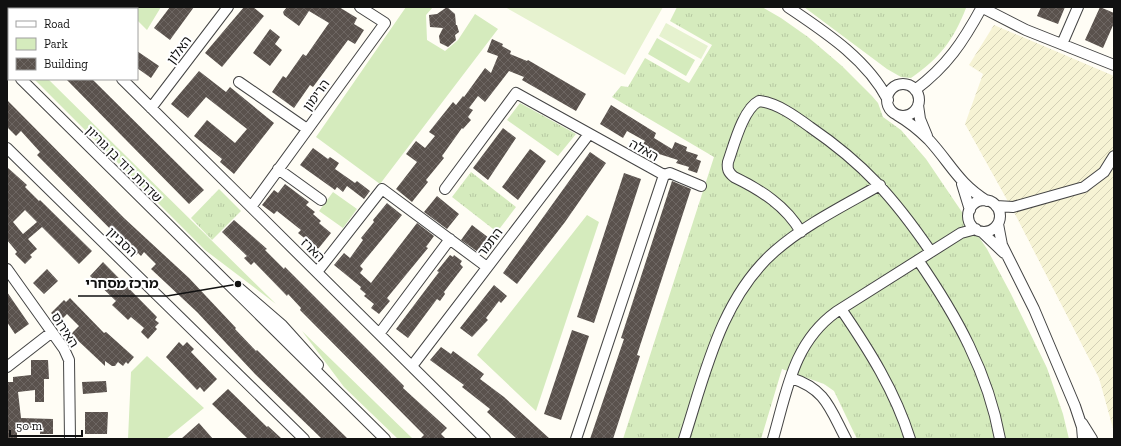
<svg xmlns="http://www.w3.org/2000/svg" width="1121" height="446" viewBox="0 0 1121 446" font-family="'Zilla Slab','Noto Sans Hebrew',serif">
  <defs>
    <pattern id="farmland-furrows" width="10" height="10" patternUnits="userSpaceOnUse"><rect width="10" height="10" fill="#f6f3d4"/><path d="M-1 1l2-2M0 10L10 0M9 11l2-2" fill="none" stroke="#d2cfb5"/></pattern>
    <pattern id="grass-tufts" width="24" height="20" patternUnits="userSpaceOnUse"><rect width="24" height="20" fill="#d5ebbd"/><path d="M3 7l-1-3M5 7V3M7 7l1-3M15 17l-1-3M17 17v-4M19 17l1-3" fill="none" stroke="#b6c8a1"/></pattern>
    <pattern id="building-cross-hatch" width="8" height="8" patternUnits="userSpaceOnUse"><rect width="8" height="8" fill="#5a524d"/><path d="M0 0l8 8M0 8l8-8" fill="none" stroke="#6d6662"/></pattern>
  </defs>
  <rect width="100%" height="100%" fill="#fffdf5"/>
  <path fill="url(#farmland-furrows)" d="M994 25 1114 76V432L1099 378 1016 216 965 124 983 74 969 65Z"/>
  <path fill="url(#grass-tufts)" d="M677 7H762L781 18 808 37 842 66 872 96 878 103 883 117 901 130 926 159 987 249 1011 294 1047 368 1063 414 1069 439H857L834 391 824 384 782 369 761 439H623L714 157 612 97 621 86 628 87 645 58 689 83 712 45 670 21Z
    M804 7H966V8C954 39 940 58 911 78L901 77 887 69Z
    M520 103 576 134 558 156 507 120Z
    M471 172 516 207 497 232 452 197Z
    M219 189 241 211 212 240 191 218Z"/>
  <path fill="#d5ebbd" d="M123 7H161L147 30 137 20V9H125Z
    M406 7H433L426 15 427 40 445 51 458 40 475 14 498 29 380 184 316 137Z
    M657 38 695 60 686 76 648 54Z
    M34 79H48L276 304 205 250Z
    M333 192 357 209 343 228 319 211Z
    M587 215 599 222 536 411 477 355Z
    M302 331 413 439H398L344 387Z
    M147 356 204 408 166 439H128L131 372Z"/>
  <path fill="#e6f2cf" d="M505 7H663L625 75Z
    M666 23 708 46 701 59 659 36Z"/>
  <path fill="url(#building-cross-hatch)" fill-rule="evenodd" d="M170 7H194L170 40 154 28Z
    M244 7H253L264 16 222 67 205 53Z
    M287 7H339L357 18 354 24 364 30 355 44 348 40 313 87 310 85 294 108 272 92 283 76 286 78 303 54 306 56 329 23 309 11 299 26 284 15 283 12Z
    M447 7 455 14 456 25H457L459 32 455 35 456 40 448 47 440 43 439 36 443 28 430 27 429 15 437 14Z
    M1041 7H1065L1058 24 1037 16Z
    M1100 7 1114 13V23L1103 48 1085 40Z
    M270 29 280 37 275 44 282 50 270 66 253 53Z
    M492 39 503 44 502 46 511 51 510 54 527 61 528 60 586 94 576 111 522 80 524 77 509 71 485 102 478 96 469 108 473 110 468 117 471 120 463 129 462 128 442 156 444 158 426 180 428 182 412 202 396 189 417 162 406 154 416 141 425 148 435 136 429 132 453 102 456 105 463 96 464 97 485 68 491 73 498 56 487 52Z
    M137 51 159 66 151 78 137 68Z
    M199 71 226 92 230 87 274 123 234 174 220 162 222 159 194 136 207 120 235 143 247 129 206 97 188 118 171 104Z
    M66 79H92L204 190 189 204Z
    M7 100 124 218 189 278 236 328 235 329 256 351 257 350 348 439H322L255 374 197 312 151 269 156 264 144 252 141 256 138 253 136 255 37 155 40 152 21 131 16 136 7 127Z
    M611 105 656 133 654 138 672 149 675 142 687 147 686 151 698 155 696 159 701 161 697 173 688 170 689 167 676 163 678 160 659 154 656 158 640 149 645 141 627 131 623 138 600 124Z
    M503 128 516 138 488 180 473 168Z
    M313 148 328 159 330 157 339 163 335 169 355 183 357 181 370 191 364 199 347 186 343 192 337 187 335 190 300 165Z
    M530 149 546 161 518 200 502 187Z
    M590 152 606 163 565 222 517 284 503 273Z
    M7 167 27 185 25 187 39 201 40 200 92 251 79 264 42 227 28 239 37 249 30 255 32 257 25 264 15 254 17 252 7 240ZM25 210 37 222 23 234 13 222Z
    M624 173 641 179 594 323 577 317Z
    M672 181 691 189 637 355 640 356 613 439H590L624 339 621 338Z
    M285 184 309 202 306 205 315 212 313 214 321 221 319 223 331 233 318 249 298 233 301 230 277 211 274 214 262 205 274 190 278 193Z
    M437 196 459 214 447 229 424 212Z
    M387 203 402 215 360 266 363 269 360 273 371 283 417 223 434 236 426 247 428 248 387 298 390 301 379 314 371 308 374 304 364 296 366 294 360 289 361 287 334 265 344 253 350 258 363 240 361 238 374 222 373 220Z
    M234 220 267 249 265 250 284 269 285 267 404 386 403 388 447 428 441 434 446 439H420L424 435 300 310 301 308 288 294 287 296 254 262 251 265 244 258 247 256 222 232Z
    M472 225 489 238 478 252 461 240Z
    M450 255 453 257 454 255 462 261 460 264 463 267 444 292 445 294 440 301 437 299 408 338 396 329 439 272 437 271Z
    M103 262 157 317 155 320 159 323 155 327 157 329 148 339 141 332 144 328 131 317 128 320 112 305 116 301 90 276Z
    M47 269 58 281 44 294 33 283Z
    M494 285 507 296 501 303 499 301 486 318 488 320 472 337 460 328Z
    M7 292 29 324 15 334 7 322Z
    M70 298 104 333 106 332 134 357 128 364 126 362 123 366 118 362 115 366H112L105 361V366L71 334 79 326 67 314 60 321 51 313 64 300 66 302Z
    M572 330 589 336 561 420 544 414Z
    M179 342 183 346 187 342 194 349 191 352 217 379 204 392 200 387 197 390 166 357Z
    M441 347 451 354 453 351 484 374 480 379 504 397 550 439H517L487 412 490 409 462 387 464 385 430 360Z
    M31 360H48L49 379H44V402H35V390L18 392 21 418 53 419V434H40V428H17V439H7V382H13V377L31 375Z
    M106 381 107 392 83 394 82 382Z
    M228 389 267 427 268 426 282 439H248L212 404Z
    M85 412H108L107 434H85Z
    M199 423 213 439H181Z"/>
  <g fill="none" stroke-linecap="round" stroke-linejoin="round">
    <defs>
      <path id="minor" d="M48 7 50 9
        M788 7C825 32 867 59 888 100
        M981 7 1026 30 1114 65
        M1062 44 1078 7
        M7 61 9 64
        M21 79 385 439
        M122 79 485 439
        M239 82 307 129
        M887 100a16 16 0 1 1 32 0a16 16 0 1 1-32 0Z
        M915 90C947 66 963 42 982 7
        M918 105 920 119 927 136
        M151 108 228 7
        M897 115C909 122 919 130 929 140 951 164 958 183 987 201
        M7 148 304 439
        M278 169 321 200
        M664 175 670 173 701 186
        M962 184 970 210
        M445 189 516 93 664 175 576 439
        M968 216a16 16 0 1 1 32 0a16 16 0 1 1-32 0Z
        M996 206 1013 207 1084 187 1104 172 1114 156
        M251 207 385 23 360 7
        M998 224 1002 245 1034 309 1075 406 1082 427 1083 439
        M801 232C786 206 761 190 734 177 728 172 727 169 728 162 734 145 743 109 759 101 777 103 795 116 810 127 864 164 894 198 931 252
        M982 232 1004 253
        M918 260C956 315 988 372 1000 439
        M7 269 64 349 69 360 70 439
        M317 272 382 189 487 267
        M239 288 282 325 318 365
        M841 309C869 350 895 391 910 439
        M379 334 450 239
        M412 366 589 134
        M7 367 52 332
        M791 378C826 389 830 409 846 439
        M1082 423 1092 439
        M684 439C705 374 721 298 775 251 806 224 845 205 880 185
        M773 439C787 391 793 343 836 312L961 233 976 229"/>
    </defs>
    <use href="#minor" stroke="#444" stroke-width="12"/>
    <use href="#minor" stroke="#fff" stroke-width="10"/>
  </g>
  <g text-anchor="middle" dominant-baseline="central" stroke-width="4" stroke-linejoin="round" paint-order="stroke">
    <g font-size="13" fill="#111" stroke="#fff">
      <text transform="translate(179 50) rotate(-53)">האלון</text>
      <text transform="translate(316 95) rotate(-54)">הרימון</text>
      <text transform="translate(644 150) rotate(29)">האלה</text>
      <text transform="translate(124 164) rotate(45)">שדרות דוד בן גוריון</text>
      <text transform="translate(122 242) rotate(44)">הסביון</text>
      <text transform="translate(490 242) rotate(-53)">התמר</text>
      <text transform="translate(313 250) rotate(45)">הארז</text>
      <text transform="translate(65 330) rotate(57)">האירוס</text>
    </g>
  </g>
  <path fill="none" stroke="#111" stroke-width="1.5" d="M238 284L167 296H78"/>
  <circle fill="#111" stroke="#fff" stroke-width="1.5" cx="238" cy="284" r="4"/>
  <g font-size="14" text-anchor="middle" font-weight="bold" fill="#111" stroke="#fff" stroke-width="4" stroke-linejoin="round" paint-order="stroke">
    <text x="122" y="288">מרכז מסחרי</text>
  </g>
  <rect width="1121" height="446" fill="none" stroke="#111111" stroke-width="16"/>
  <rect x="8" y="8" width="130" height="72" fill="#ffffff" stroke="#a0a0a0"/>
  <rect x="16" y="21" width="20" height="6" fill="#ffffff" stroke="#a0a0a0"/>
  <text x="44" y="28" font-size="12" fill="#111111">Road</text>
  <rect x="16" y="38" width="20" height="12" fill="#d5ebbd" stroke="#a0a0a0"/>
  <text x="44" y="48" font-size="12" fill="#111111">Park</text>
  <rect x="16" y="58" width="20" height="12" fill="url(#building-cross-hatch)" stroke="#a0a0a0"/>
  <text x="44" y="68" font-size="12" fill="#111111">Building</text>
  <path d="M10 430v6h72v-6" fill="none" stroke="#111111" stroke-width="2"/>
  <text x="16" y="430" font-size="12" fill="#111111" stroke="#ffffff" stroke-width="3" paint-order="stroke">50 m</text>
</svg>
